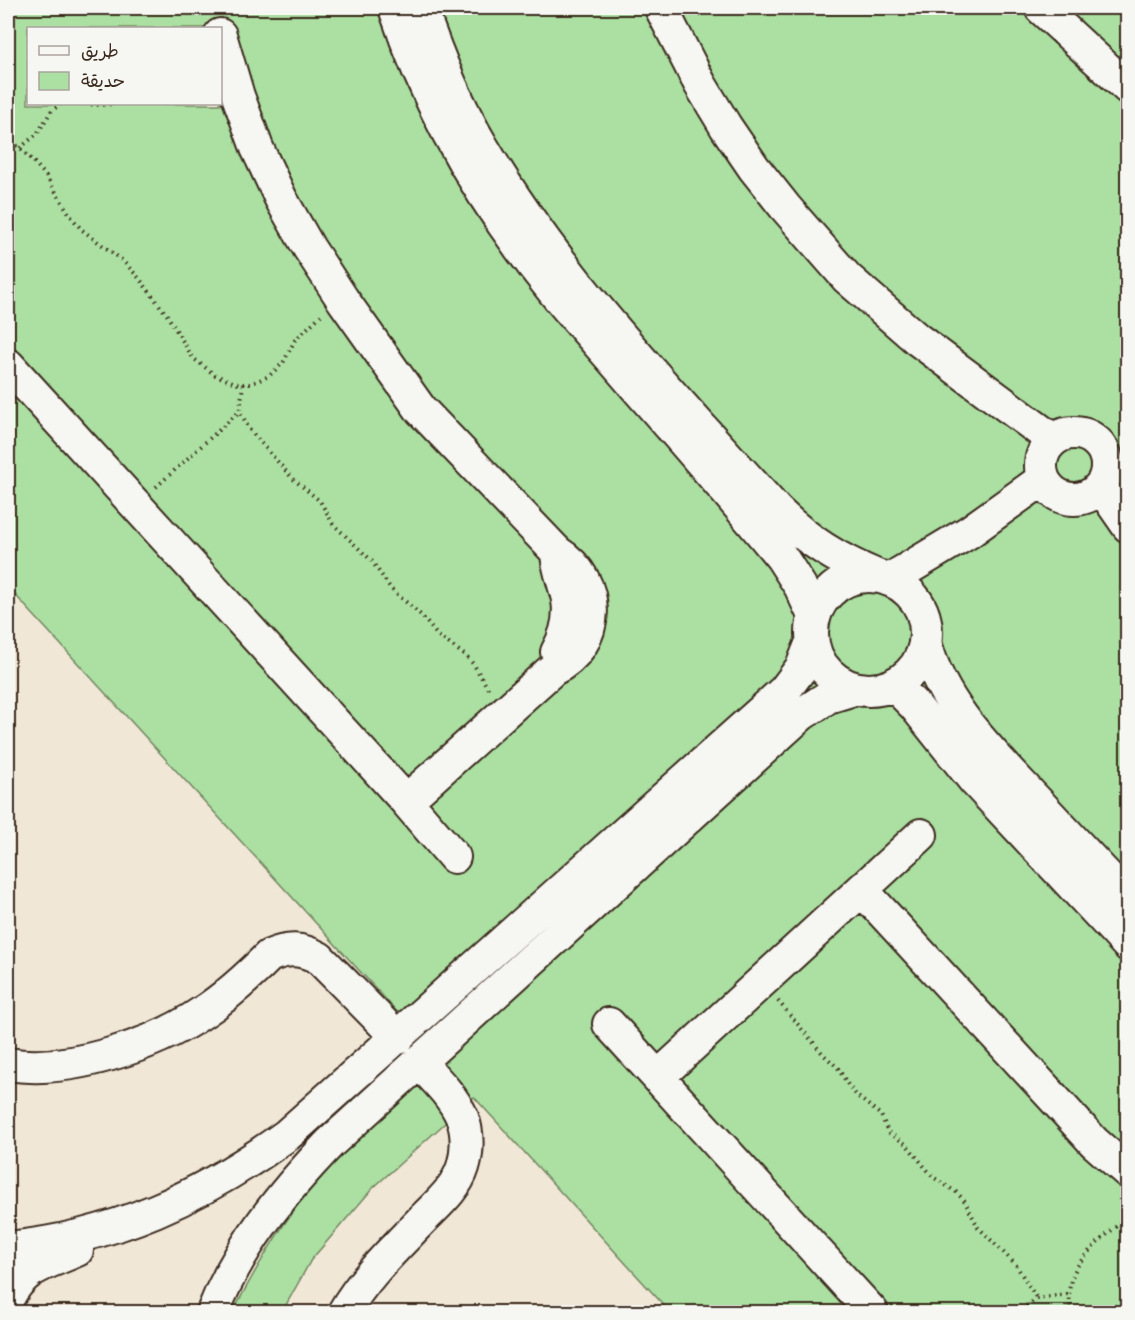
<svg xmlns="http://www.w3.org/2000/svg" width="1135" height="1320" viewBox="0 0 1135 1320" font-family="Caveat,'Playpen Sans Arabic',sans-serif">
  <rect width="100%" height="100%" fill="#f1e7d7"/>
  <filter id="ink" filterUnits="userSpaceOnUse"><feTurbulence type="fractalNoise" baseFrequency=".0167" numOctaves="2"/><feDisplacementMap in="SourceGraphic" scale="12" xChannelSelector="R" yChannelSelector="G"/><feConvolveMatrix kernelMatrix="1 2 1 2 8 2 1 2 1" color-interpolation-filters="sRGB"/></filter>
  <g filter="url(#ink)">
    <path fill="#abe0a2" stroke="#738560" stroke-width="1.5" fill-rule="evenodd" d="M8 8H1127V1312H670L474 1097 373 1188 311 1260 282 1312H233C256 1268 281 1224 313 1185 350 1140 400 1101 443 1062L8 587ZM28 28H220V104H28Z"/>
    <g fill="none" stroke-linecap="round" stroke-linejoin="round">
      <defs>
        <path id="minor" d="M395 8C429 111 485 207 554 292 580 324 608 354 634 385 684 442 734 499 782 558L800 586 814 616
          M421 8C437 56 457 104 483 148 562 282 674 396 777 511 808 541 837 559 877 576
          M661 8 700 84 726 127 754 168 785 207 847 278 917 339 1053 440
          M1041 8 1128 88
          M220 35 238 96 257 148 281 199 309 248 343 300 421 410 557 552C603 581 603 645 552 670L406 801
          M8 365 406 801 454 857
          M1041 466a33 33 0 1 1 66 0a33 33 0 1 1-66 0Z
          M1101 487 1128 526
          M557 553C558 570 565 584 568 600 571 619 566 636 557 652
          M812 633a57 57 0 1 1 114 0a57 57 0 1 1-114 0Z
          M889 580 969 532 1043 479
          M925 642C941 705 990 751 1034 798 1065 831 1096 865 1128 898
          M894 685 915 706 974 780 1128 945
          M862 890 1094 1142 1128 1172
          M609 1024 872 1312
          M8 1064C67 1074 154 1046 203 1012 226 997 249 976 269 956 288 948 301 948 319 958L398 1038
          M658 1077 921 835
          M8 1248C113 1238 203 1196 287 1135L784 691 802 667 812 642
          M8 1298C25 1265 47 1264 77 1250
          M213 1312C238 1247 282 1193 330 1143L802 714 828 697 854 689
          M344 1312C363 1279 391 1252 418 1224 434 1207 456 1190 463 1167 468 1151 468 1132 462 1117 453 1096 434 1078 419 1062"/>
      </defs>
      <use href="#minor" stroke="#3b2a1e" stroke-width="36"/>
      <path stroke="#3b2a1e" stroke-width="4" stroke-dasharray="1.5 4.5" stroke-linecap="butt" d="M85 104 100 105 114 104
        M8 137 33 161 46 176 70 215 81 229 122 260 139 278 167 315 193 358 215 375 238 384H250L269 376 283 363 295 340 321 315
        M20 148 37 134 52 110 61 104
        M243 384 240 411 249 429 292 478 320 501 333 524 371 560 391 589 421 615 437 635 466 656 474 665 489 690
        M156 487 240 411
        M778 1001 823 1054 838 1068 848 1085 857 1096 881 1115 888 1132 906 1144 933 1177 956 1192 964 1200 978 1227 1016 1265 1037 1299
        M1016 1312 1037 1299 1068 1294
        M1072 1312C1058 1265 1100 1244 1128 1215"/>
      <use href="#minor" stroke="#f6f6f2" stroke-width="32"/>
    </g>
  </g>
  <rect width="1135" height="1320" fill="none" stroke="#f6f6f2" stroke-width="30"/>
  <rect x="15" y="15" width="1105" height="1290" fill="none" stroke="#3b2a1e" stroke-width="2" filter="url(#ink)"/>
  <rect x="27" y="27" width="195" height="78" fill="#f6f6f2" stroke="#aba49d" stroke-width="1.5"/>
  <rect x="39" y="46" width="30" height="9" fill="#f6f6f2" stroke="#aba49d" stroke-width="1.5"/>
  <text x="81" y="57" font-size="18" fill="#3b2a1e">طريق</text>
  <rect x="39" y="72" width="30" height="18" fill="#abe0a2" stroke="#aba49d" stroke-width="1.5"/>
  <text x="81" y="87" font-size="18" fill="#3b2a1e">حديقة</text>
</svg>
